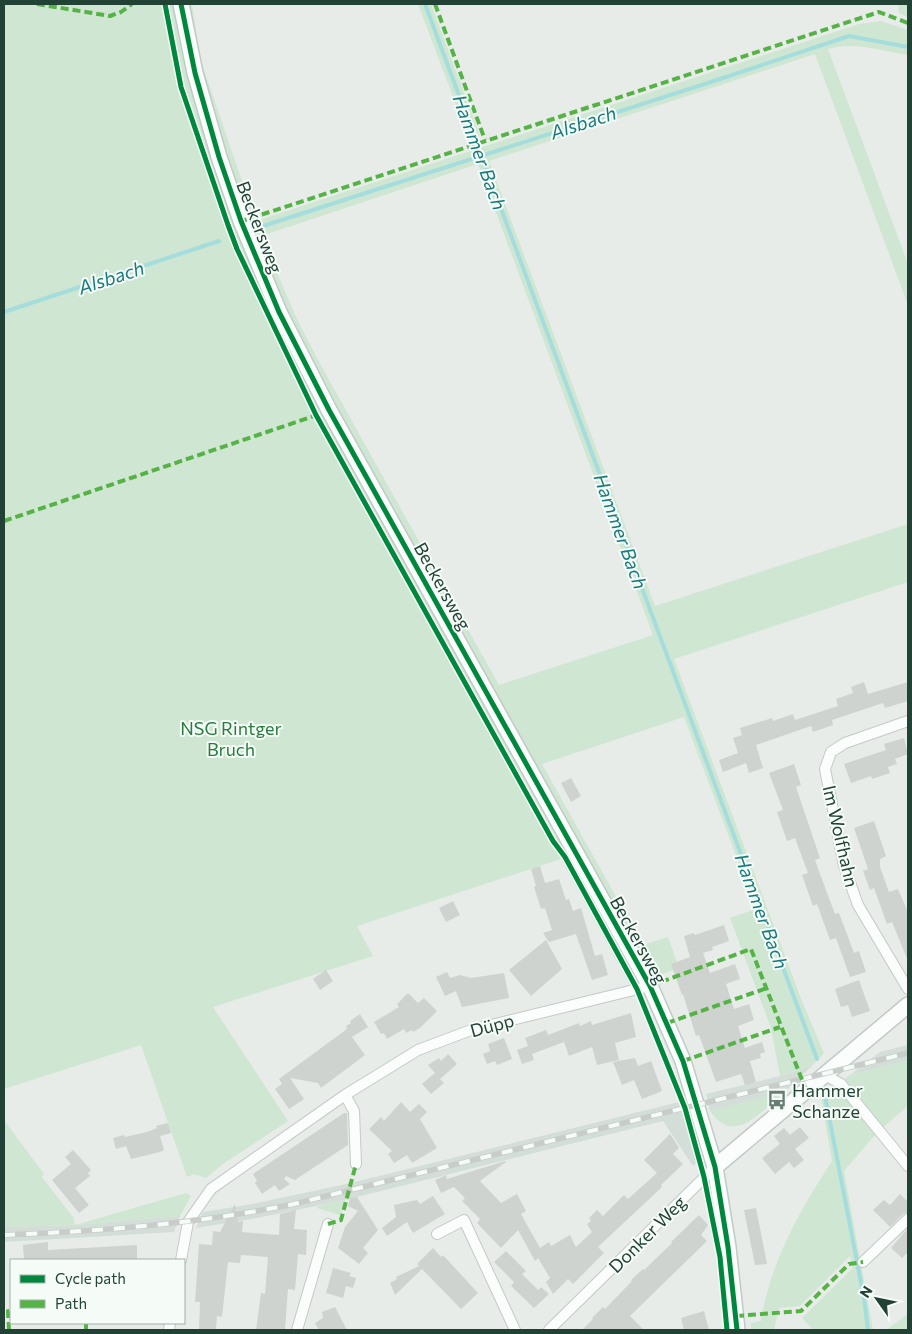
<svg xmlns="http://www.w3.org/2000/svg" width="912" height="1334" viewBox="0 0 912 1334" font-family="Commissioner,sans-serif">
  <rect width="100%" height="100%" fill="#e7ece9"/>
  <path fill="#d4ded8" d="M908 1045V1061L850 1075 880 1052Z
    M813 1065 779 1097 775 1095 710 1111 706 1094 780 1076Z
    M679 1102 695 1154 696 1163 693 1166 663 1121 345 1200 257 1218 196 1228 203 1212 253 1204 355 1182Z
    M180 1216 174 1232 4 1242V1227L75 1225Z"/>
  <path fill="#cfe6d2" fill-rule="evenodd" d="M4 4H175L189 77 208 146 240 241 274 320 327 421 469 677 545 818 565 851 622 952 632 973 629 984 561 859 357 926 373 956 213 1007 288 1121 223 1164 206 1178 194 1174 187 1177 141 1045 4 1089Z
    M190 4H192L200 58 252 210H245L215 118 200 58Z
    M418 4H431L480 136 469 139Z
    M898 4H908V17L899 13Z
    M881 21 908 30V55C883 51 853 41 828 49L908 264V305L815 54 489 161 655 606 908 524V582L674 659 802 1001 824 1053 813 1065 780 1076 771 1028 730 918 756 909 684 717 542 764 643 945 668 937 679 968 663 974 666 982 658 986C627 927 591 870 561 810L350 432 281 297 251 226 256 221 859 24ZM478 164 653 635 499 685 318 360 297 319 261 236Z
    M908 1061V1106L882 1128 844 1079 850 1075Z
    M837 1085 876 1134 844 1171 873 1330H813L802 1318 853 1268 850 1256 800 1306 779 1308 774 1330H751V1323L761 1321C770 1262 800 1210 832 1161L821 1097Z
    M775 1095 779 1097C757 1115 734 1145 710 1111Z
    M4 1120 44 1174 42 1177 73 1217 75 1225 186 1193 191 1196 180 1216 75 1225 4 1227Z
    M345 1200 340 1215 317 1208 318 1206Z
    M908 1314V1330H886Z"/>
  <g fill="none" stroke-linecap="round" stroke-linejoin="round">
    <path stroke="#a5dddc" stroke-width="4" d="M425 4 817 1059
      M260 227 717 80 849 36 908 47
      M4 312 219 241
      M825 1096 864 1298 868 1330"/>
  </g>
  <path fill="#ced3d0" d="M864 682 868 694 908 682V701L885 708 883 703 832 720 833 725 813 732 811 726 756 745 763 768 749 773 746 763 723 772 719 760 738 753 733 738 742 735 740 728 772 718 773 721 793 714 795 720 838 706 836 699 853 693 851 687Z
    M904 738 908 754 895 759 897 764 888 767 890 773 872 779 871 776 851 783 844 764 886 750 884 744Z
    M794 764 801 785 796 787 820 858 815 860 820 874 835 914 839 913 854 953 859 951 866 972 850 977 836 938 830 940 817 904 813 906 802 875 808 873 795 838 787 841 777 812 783 810 769 773Z
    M571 778 581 796 571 802 561 783Z
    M874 821 886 856 880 859V867L889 892 898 889 908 912V961L892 922 887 924 874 888 870 890 863 871 868 869 854 828Z
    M540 866 545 883 559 879 566 900 569 899 573 911 581 908 595 956 602 954 608 975 592 980 576 934 549 942 543 933 552 930 545 908 541 909 534 887 536 886 531 869Z
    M453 901 460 915 446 922 439 908Z
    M724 925 729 941 712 947 713 950 703 953 710 973 735 964 740 979 726 984 734 1009 749 1004 754 1020 738 1026 745 1048 762 1042 765 1052 760 1054 761 1058 750 1061 756 1082 745 1085 741 1074 716 1082 699 1035 696 1036 683 994 682 995 671 964 690 957 684 936 694 933 695 935Z
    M546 940 562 969 531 996 509 970Z
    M326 970 333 981 320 990 313 979Z
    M447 972 450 978 460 975 471 978 504 973 509 998 462 1007 456 991 445 996 436 977Z
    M859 980 870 1011 852 1017 848 1005 841 1007 835 989Z
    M408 993 418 1003 424 998 437 1011 420 1028 413 1032 412 1030 406 1033 404 1029 387 1039 384 1033 381 1034 374 1022 399 1007 397 1004Z
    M631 1013 636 1037 615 1043 619 1060 597 1065 592 1047 569 1056 564 1042 532 1054 534 1060 522 1064 517 1050 528 1046 525 1038 546 1030 548 1035 579 1023 580 1026 591 1021 592 1025Z
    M360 1014 368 1027 352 1037 365 1055 321 1088 318 1083 290 1078 304 1099 289 1109 275 1089 282 1084 279 1079 347 1029 346 1026 351 1023 350 1021Z
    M504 1038 512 1059 497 1065 495 1061 487 1064 483 1054 490 1051 488 1044Z
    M448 1054 457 1064 440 1079 444 1083 431 1094 422 1084 435 1073 428 1065 439 1058 441 1061Z
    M635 1058 638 1066 651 1061 662 1091 642 1099 634 1080 622 1085 613 1062Z
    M401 1102 410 1112 419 1104 427 1112 420 1119 437 1148 412 1163 407 1155 394 1163 388 1154 392 1151 369 1129 381 1117 384 1121Z
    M344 1113H347L348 1145 295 1180 286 1176 284 1179 290 1184 279 1191 275 1185 262 1194 255 1183 257 1181 253 1174Z
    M168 1123 171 1133 160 1136 164 1150 160 1152 131 1159 126 1146 116 1149 113 1138 124 1135 125 1137 147 1132 157 1128 156 1126Z
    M800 1127 809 1138 795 1149 804 1160 794 1168 789 1162 775 1174 762 1158 780 1144 774 1136 784 1128 790 1135Z
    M670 1134 679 1148 673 1154 683 1164 661 1185 662 1187 598 1247 604 1253 573 1284 568 1279 553 1294 546 1282 550 1278 538 1258 535 1261 518 1230 501 1248 477 1223 480 1219 462 1201 465 1198 454 1187 441 1193 435 1180 446 1175 447 1179 505 1161 506 1162 480 1181 501 1203 517 1194 526 1211 521 1214 540 1248 549 1242 551 1246 570 1235 576 1247 592 1232 587 1224 591 1221 589 1218 597 1210 603 1216 624 1195 628 1199 657 1173 644 1160Z
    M73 1150 91 1170 88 1173 90 1176 75 1188 89 1205 79 1213 52 1180 71 1164 65 1157Z
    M900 1194 908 1202V1212L903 1214 890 1227 873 1210 884 1200 890 1205Z
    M433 1196 445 1214 413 1233 407 1222 387 1236 382 1228 396 1217 394 1205 417 1200 420 1204Z
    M357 1197 378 1230 363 1248 368 1253 359 1264 338 1248 345 1227 358 1211 348 1206 350 1198Z
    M235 1204 238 1222 243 1221 242 1232 279 1235 280 1214 296 1210 294 1229 307 1230 306 1255 298 1254 295 1290 288 1289 285 1329 256 1330 261 1293 265 1294 268 1257 241 1255 240 1263 228 1262 222 1317 217 1316 216 1330H199L200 1302H195L199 1244 212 1245 213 1231 220 1232Z
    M756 1208 767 1264 755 1265 744 1210Z
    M699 1215 708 1225 701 1235 707 1241 630 1316 644 1330H582L593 1319 592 1318 603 1307 605 1309 632 1281 631 1280 643 1269 644 1270 672 1243 671 1242Z
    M908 1228V1252L902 1258 891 1248Z
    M48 1242V1250L137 1245V1260H24L23 1245Z
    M433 1248 441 1257 443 1255 478 1293 461 1309 422 1269 395 1295 390 1283 397 1279 396 1277 419 1266 417 1264Z
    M506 1251 526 1271 522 1274 538 1290 541 1287 549 1294 534 1308 511 1286 514 1282 494 1262Z
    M333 1268 351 1273 349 1276 356 1278 353 1288 346 1286 343 1298 326 1293Z
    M335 1307 347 1330H319L315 1323 323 1318 322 1312Z
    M704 1311 709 1330H684L681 1318Z"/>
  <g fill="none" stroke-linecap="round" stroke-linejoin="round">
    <defs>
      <path id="street" d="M908 721 845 743 831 752 825 769 844 866 858 905 908 989
        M825 1075 841 1084 908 1166
        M345 1095 354 1111 356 1164
        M437 1234 464 1220 515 1330
        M181 1260 188 1222 211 1189 345 1095 418 1050 471 1030 650 986
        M863 1262 908 1219
        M169 1330 170 1323
        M297 1330 328 1224
        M549 1330 715 1167"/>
      <path id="secondary" d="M181 4 195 73 219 157 241 221 279 312 329 410 650 986 683 1061 715 1167 728 1247 737 1330
        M715 1167 908 1005"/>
    </defs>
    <use href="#street" stroke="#c4c9c6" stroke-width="12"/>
    <use href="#secondary" stroke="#c2cac6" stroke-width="18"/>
    <use href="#street" stroke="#fbfcfc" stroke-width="10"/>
    <use href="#secondary" stroke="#fbfcfc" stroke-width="15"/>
    <defs>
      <path id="rail" d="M4 1235C103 1231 196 1224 294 1204L908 1053"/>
    </defs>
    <use href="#rail" stroke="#c8cdca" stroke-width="5.5"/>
    <use href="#rail" stroke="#f5fbf7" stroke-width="4" stroke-dasharray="11" stroke-linecap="butt"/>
    <path stroke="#55b346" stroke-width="4" stroke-dasharray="8 4" stroke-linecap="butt" d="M37 4 110 16 121 12 132 4
      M435 4 485 140
      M239 222 879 12 908 23
      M4 521 320 414
      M650 986 751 949 806 1090
      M667 1023 767 988
      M683 1061 780 1027
      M328 1224 341 1220 356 1164
      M736 1316 801 1311 849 1264 863 1262
      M86 1323V1330
      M9 1330 8 1311H11"/>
    <defs>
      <path id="cycleway" d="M165 4 181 87 228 225 237 249 316 415 553 841 565 857 637 989 685 1108 704 1177 720 1257 727 1330
        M181 4 195 73 219 157 241 221 279 312 329 410 650 986 683 1061 715 1167 728 1247 737 1330"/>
    </defs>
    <use href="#cycleway" stroke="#f5fbf7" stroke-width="8"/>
    <use href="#cycleway" stroke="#00873e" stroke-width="5"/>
  </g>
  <defs>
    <symbol id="bus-bare" viewBox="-9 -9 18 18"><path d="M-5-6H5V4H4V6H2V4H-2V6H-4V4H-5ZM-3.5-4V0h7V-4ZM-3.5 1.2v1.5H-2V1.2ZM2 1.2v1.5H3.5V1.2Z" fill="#677e74" stroke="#f5fbf7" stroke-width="2.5" paint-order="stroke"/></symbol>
  </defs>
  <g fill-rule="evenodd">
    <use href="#bus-bare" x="763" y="1086" width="28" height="28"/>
  </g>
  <g text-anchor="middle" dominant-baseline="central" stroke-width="4" stroke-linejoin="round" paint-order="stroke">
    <g font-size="18" fill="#224235" stroke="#f5fbf7">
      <text transform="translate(260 227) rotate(69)">Beckersweg</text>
      <text transform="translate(443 586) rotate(61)">Beckersweg</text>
      <text transform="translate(841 836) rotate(77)">Im Wolfhahn</text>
      <text transform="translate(639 940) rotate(61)">Beckersweg</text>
      <text transform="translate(492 1025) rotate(-15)">Düpp</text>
      <text transform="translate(647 1234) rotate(-45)">Donker Weg</text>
    </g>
    <g font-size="18" fill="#297c3d" stroke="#f5fbf7">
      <text x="231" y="728">NSG Rintger<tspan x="231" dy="21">Bruch</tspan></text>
    </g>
    <g font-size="18" fill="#224235" stroke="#f5fbf7" text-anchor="start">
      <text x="792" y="1090">Hammer<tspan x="792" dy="21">Schanze</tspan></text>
    </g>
    <g font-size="19" font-style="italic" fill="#177b7d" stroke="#f5fbf7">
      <text transform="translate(583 122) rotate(-18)">Alsbach</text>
      <text transform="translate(480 152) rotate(70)">Hammer Bach</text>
      <text transform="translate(111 277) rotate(-18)">Alsbach</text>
      <text transform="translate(621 531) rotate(70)">Hammer Bach</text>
      <text transform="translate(762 911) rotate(70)">Hammer Bach</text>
    </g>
  </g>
  <rect width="912" height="1334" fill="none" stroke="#224235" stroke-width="10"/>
  <rect x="10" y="1259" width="175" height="65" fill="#f5fbf7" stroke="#a1b1a9"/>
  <rect x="20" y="1275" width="25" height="8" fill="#00873e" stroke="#a1b1a9"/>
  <text x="55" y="1284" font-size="15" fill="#224235">Cycle path</text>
  <rect x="20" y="1300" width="25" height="8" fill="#55b346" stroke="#a1b1a9"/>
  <text x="55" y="1309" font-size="15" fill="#224235">Path</text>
  <g transform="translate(877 1299) rotate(303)" stroke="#f5fbf7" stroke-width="4" paint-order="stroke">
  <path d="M0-4L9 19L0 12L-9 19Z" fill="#224235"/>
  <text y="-8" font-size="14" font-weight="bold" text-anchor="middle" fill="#224235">N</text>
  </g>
</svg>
